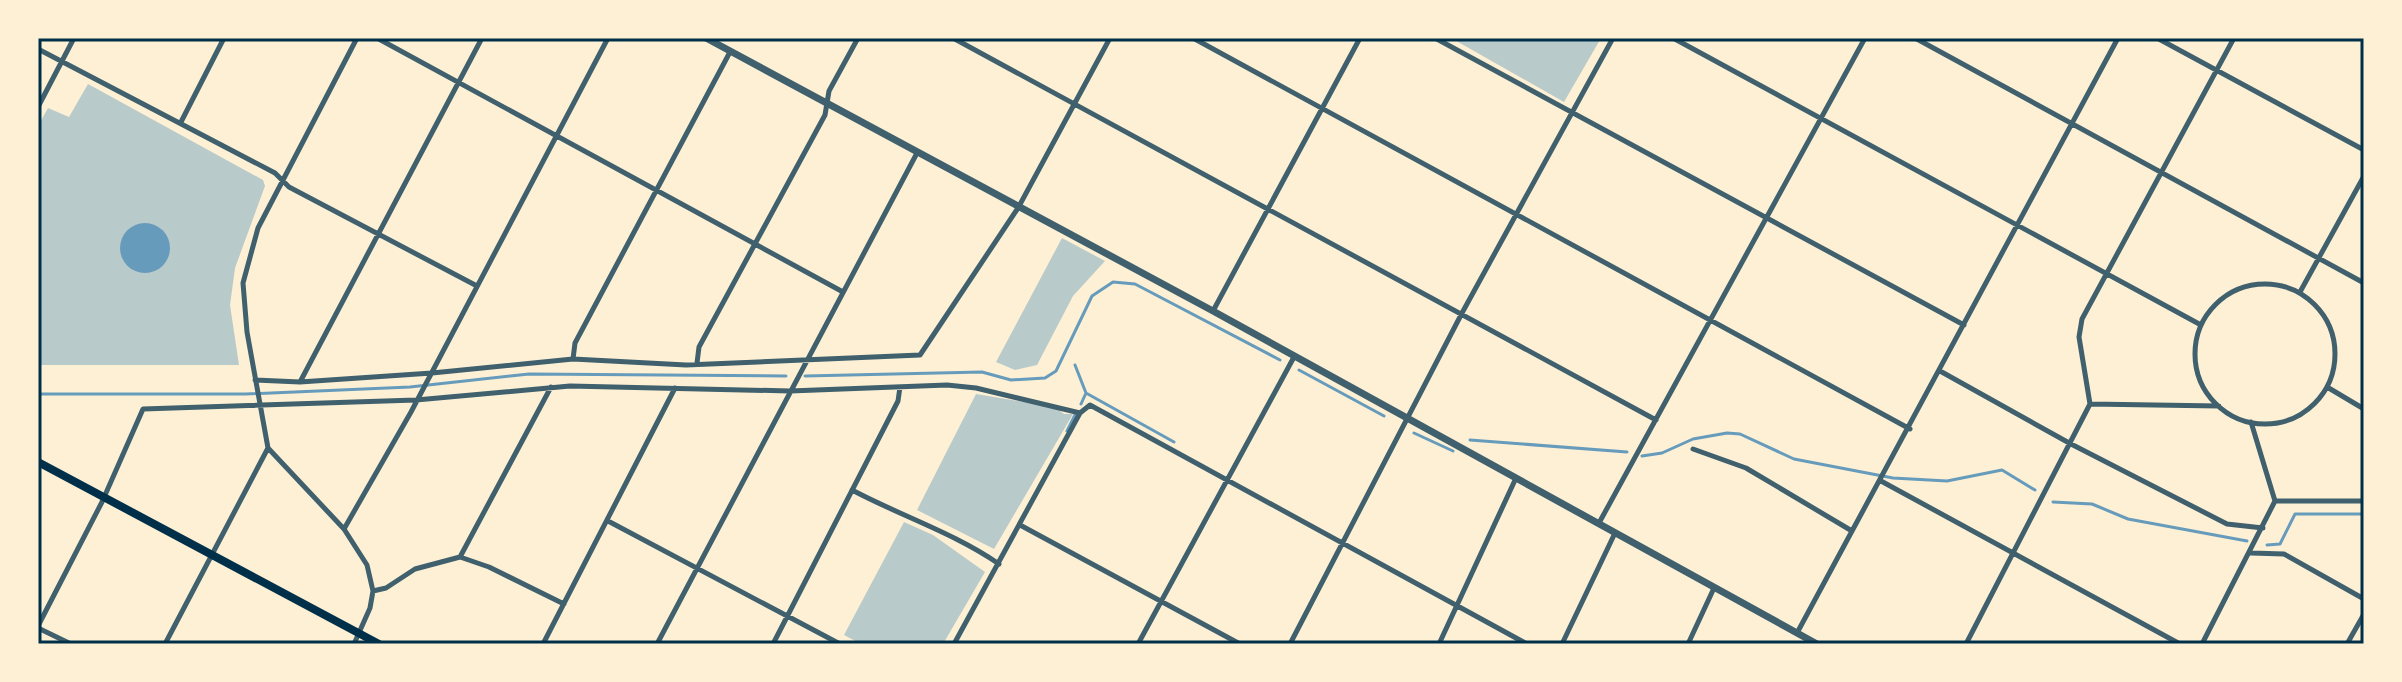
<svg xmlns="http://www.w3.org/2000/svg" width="2402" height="682" viewBox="0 0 2402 682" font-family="Lato,sans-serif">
  <rect width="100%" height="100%" fill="#fdf0d5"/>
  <path fill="#b9caca" d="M1451 38H1601L1564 102Z
    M88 84 263 180 265 186 235 268 230 305 239 365H38V126L48 108 69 117Z
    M1062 238 1105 261 1073 296 1037 365 1015 370 996 362Z
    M976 394 1055 407 1064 414H1073L994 549 917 510Z
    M904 522 933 535 985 572 943 644H861L844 635Z"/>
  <path fill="#669bbc" d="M120 248a25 25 0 1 1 50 0a25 25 0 1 1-50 0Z"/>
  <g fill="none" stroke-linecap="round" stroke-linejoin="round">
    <path stroke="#669bbc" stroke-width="3" d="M1075 365 1086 393 1081 404
      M1299 370 1384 416
      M805 376 982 372 1011 380 1045 378 1056 371 1092 296 1113 282 1135 284 1280 360
      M1086 393 1174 442
      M38 394H246L410 387 529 374 786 376
      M1067 431 1076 413
      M1414 433 1453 451
      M1470 440 1627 452
      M1642 456 1662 453 1693 439 1727 433 1740 434 1794 459 1893 478 1947 481 2002 470 2035 490
      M2053 502 2092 504 2128 519 2247 541
      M2267 545 2280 544 2295 514H2364"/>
    <path stroke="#3f606c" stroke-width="5" d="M377 38 843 292
      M953 38 1656 420
      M1193 38 1910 429
      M1435 38 1964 325
      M1673 38 2201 325
      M1915 38 2364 283
      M2157 38 2364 150
      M38 49 275 173 289 187 477 286
      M38 107 74 38
      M181 122 224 38
      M2195 354a70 70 0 1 1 140 0a70 70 0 1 1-140 0Z
      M2300 292 2364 176
      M1213 311 1360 38
      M573 359 575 343 730 52
      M697 363 699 347 825 115 829 91 858 38
      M1940 371 2071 444 2227 524 2263 528
      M255 380 300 382 432 373 573 359 686 365 920 355 1018 208 1110 38
      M300 382 482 38
      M2327 387 2364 409
      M2090 404 2219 406
      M1693 449 1746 468 1852 531
      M1881 481 2180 644
      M852 490C901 516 954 533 999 564
      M2275 501H2364
      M608 521 840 644
      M1599 523 1865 38
      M1020 525 1240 644
      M344 529 411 412 608 38
      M2251 553 2284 554 2364 599
      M460 557 551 387
      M373 591 386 588 415 569 460 557 489 567 564 604
      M38 626 102 502 143 409 416 400 570 386 790 391 947 385 976 388 1080 413
      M38 628 71 644
      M1797 633 2118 38
      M165 644 268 448
      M354 644 370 608 373 591 367 565 344 529 268 448 247 332 243 283 258 228 357 38
      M543 644 675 388
      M657 644 917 153
      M773 644 898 401 900 387
      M954 644 1080 413 1090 405 1527 644
      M1138 644 1294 357
      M1290 644 1462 313 1613 38
      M1439 644 1516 478
      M1562 644 1615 533
      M1688 644 1714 588
      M1966 644 2090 404 2079 337 2082 319 2234 38
      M2202 644 2275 501 2251 422
      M2347 644 2364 614"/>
    <path stroke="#3f606c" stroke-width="7" d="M706 38 1213 311 1817 644"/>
    <path stroke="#003049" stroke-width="8" d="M38 462 379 644"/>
  </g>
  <rect width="2402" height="682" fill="none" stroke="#fdf0d5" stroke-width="80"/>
  <rect x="40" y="40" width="2322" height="602" fill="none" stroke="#003049" stroke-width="3"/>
</svg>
